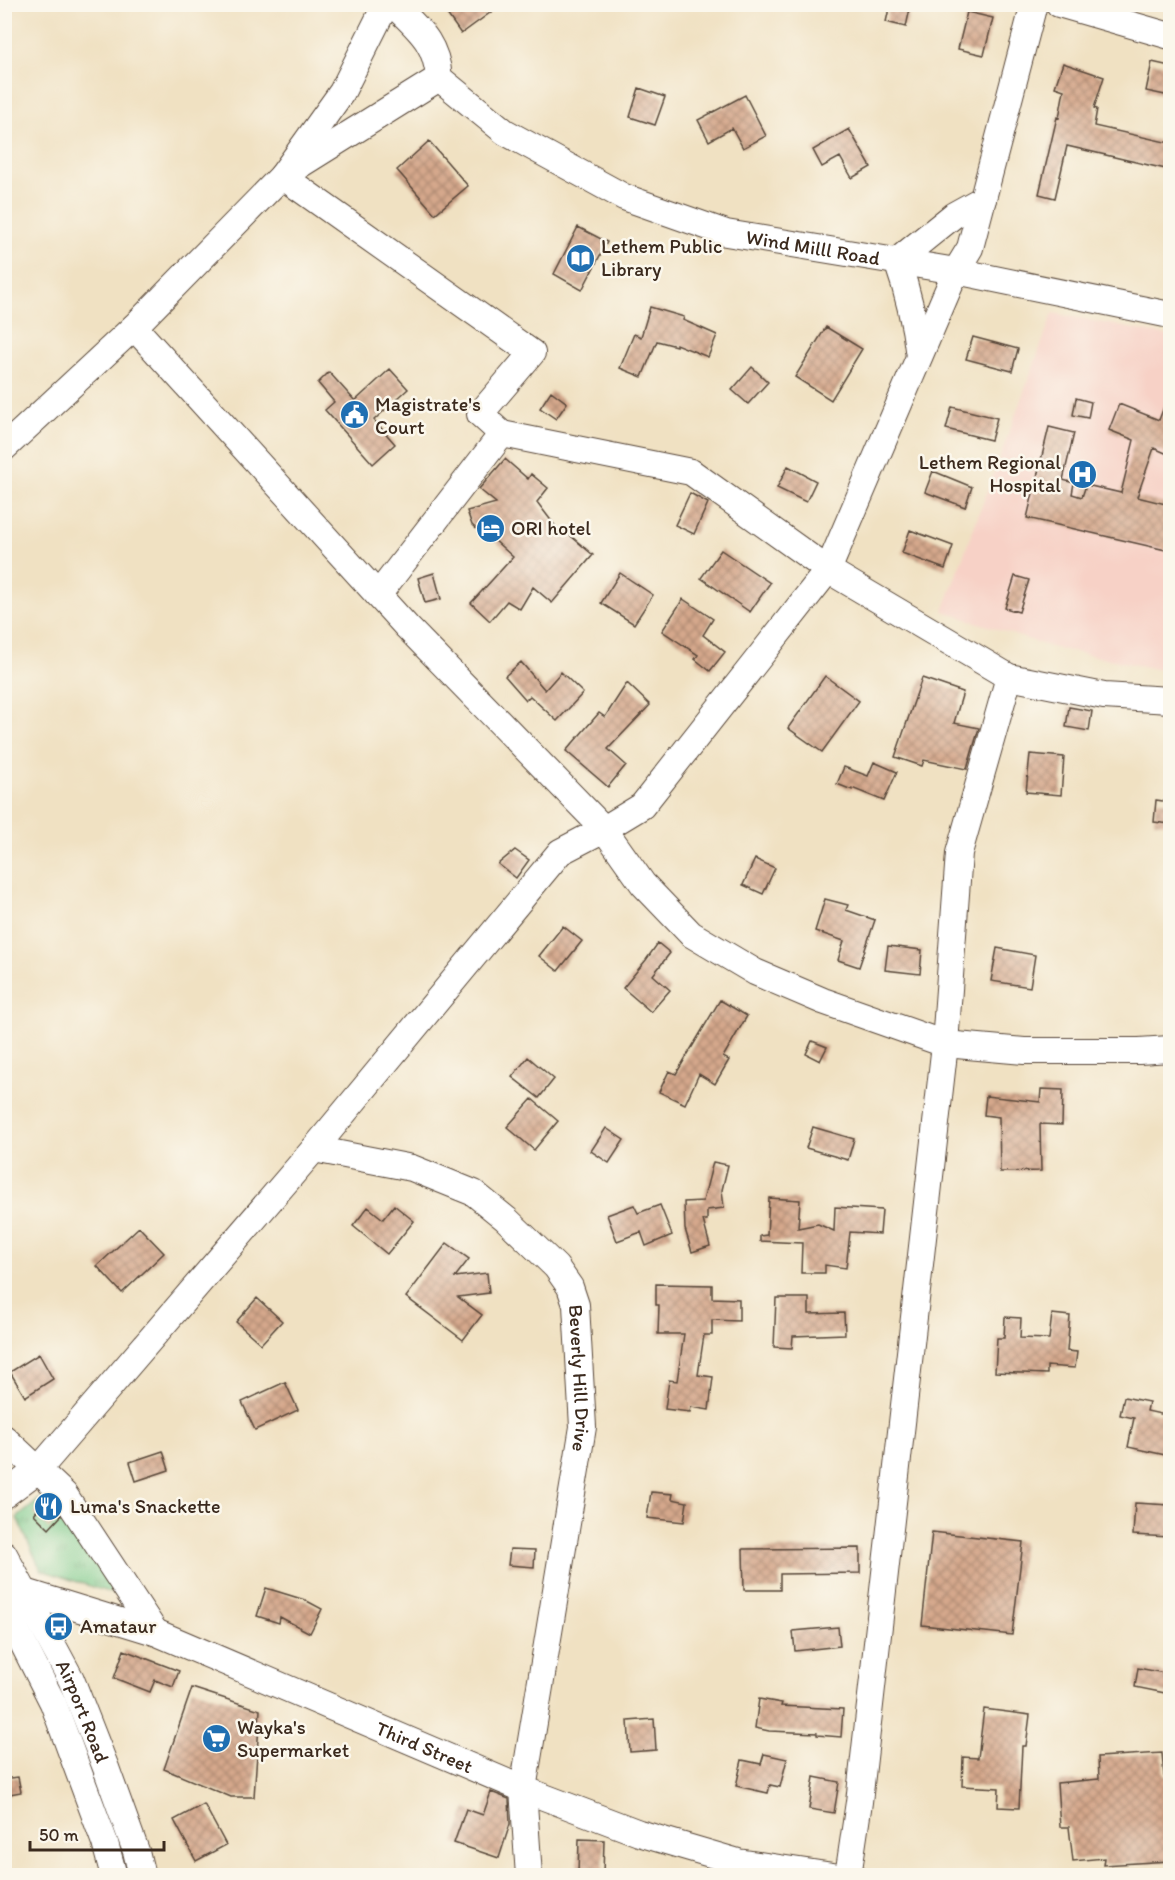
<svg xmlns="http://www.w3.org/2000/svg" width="1175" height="1880" viewBox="0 0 1175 1880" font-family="Itim,sans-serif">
  <defs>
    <pattern id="park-tufts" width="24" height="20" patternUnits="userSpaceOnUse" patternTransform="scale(1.5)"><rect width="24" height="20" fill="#7ac989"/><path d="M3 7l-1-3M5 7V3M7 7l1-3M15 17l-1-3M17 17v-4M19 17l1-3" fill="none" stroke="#65a36f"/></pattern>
    <pattern id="building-cross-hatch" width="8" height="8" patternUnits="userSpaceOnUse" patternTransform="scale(1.5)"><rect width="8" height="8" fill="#d5a88c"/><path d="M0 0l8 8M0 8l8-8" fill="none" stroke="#ae8972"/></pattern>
  </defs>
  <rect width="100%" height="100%" fill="#fbf7ec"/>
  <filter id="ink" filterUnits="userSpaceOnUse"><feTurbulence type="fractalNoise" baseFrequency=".0167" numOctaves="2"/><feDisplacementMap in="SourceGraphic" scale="12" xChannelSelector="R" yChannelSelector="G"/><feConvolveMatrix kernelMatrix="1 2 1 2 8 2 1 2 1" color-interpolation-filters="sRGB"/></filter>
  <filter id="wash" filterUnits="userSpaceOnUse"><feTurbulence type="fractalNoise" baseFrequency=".008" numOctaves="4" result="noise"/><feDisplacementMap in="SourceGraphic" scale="24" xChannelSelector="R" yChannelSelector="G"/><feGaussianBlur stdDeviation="1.35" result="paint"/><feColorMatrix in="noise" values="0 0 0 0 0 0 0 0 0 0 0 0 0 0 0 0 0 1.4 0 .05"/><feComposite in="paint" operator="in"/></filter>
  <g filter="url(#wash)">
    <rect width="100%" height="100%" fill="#f0e1c2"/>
    <path fill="#f7d1c6" d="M1053 313 1170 336V672L1051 647 943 611Z"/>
    <path fill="url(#park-tufts)" stroke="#5a7a54" stroke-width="1.5" d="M52 1489 120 1596 41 1570 17 1518Z"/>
    <g id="blocks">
      <path fill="url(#building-cross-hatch)" d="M440 4H502L461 34Z
        M890 4H911L906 27 886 22Z
        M967 12 993 18 984 55 958 49Z
        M1152 62 1170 66V96L1146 91Z
        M1063 63 1104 77 1094 108 1097 109 1094 126 1170 143V170L1067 146 1055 198 1039 194 1057 117 1059 118 1064 90 1055 87Z
        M639 88 665 97 655 125 630 117Z
        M745 95 766 136 743 148 732 128 709 141 698 120Z
        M849 129 871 167 852 178 840 157 822 167 813 150Z
        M429 141 468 186 435 214 397 170Z
        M578 227 607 242 582 290 554 274Z
        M650 307 684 317 683 320 717 335 708 357 676 344V346L657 341 642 377 620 368 634 334 641 337Z
        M826 327 862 349 831 400 795 377Z
        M973 337 1018 349 1012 371 966 359Z
        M752 367 768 382 748 404 732 390Z
        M390 369 408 389 374 420 395 444 373 464 325 410 334 402 318 383 329 372 355 401Z
        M551 391 567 403 556 419 540 408Z
        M1169 394 1170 455 1154 448 1137 497 1170 505V551L1027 518 1049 427 1074 433 1063 480 1074 483 1072 494 1082 497 1086 485 1121 493 1134 440 1109 430 1119 404 1159 420Z
        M1076 398 1091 402 1088 418 1073 415Z
        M952 407 997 418 991 440 946 429Z
        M505 459 528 479 531 474 548 488 537 502 562 535 565 531 593 555 552 603 533 587 520 609 507 601 490 621 471 603 513 557 493 539 491 542 472 525 467 511 496 503 479 489Z
        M788 466 816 481 806 502 777 488Z
        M933 471 972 487 965 507 925 492Z
        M690 493 708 503 694 534 675 525Z
        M910 530 953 546 945 569 902 553Z
        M721 550 770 583 750 612 701 578Z
        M434 573 441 599 425 603 418 578Z
        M620 573 653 595 634 624 601 603Z
        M1015 576 1029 580 1019 612 1005 608Z
        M683 599 713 619 703 635 725 652 710 671 695 659 698 655 662 631Z
        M521 662 545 690 561 672 583 693 557 721 530 696 526 700 505 676Z
        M825 676 859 701 822 752 788 728Z
        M922 678 963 692 954 723 979 728 967 769 924 760 922 766 895 757Z
        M627 683 650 705 608 749 626 765 608 787 566 751 599 713 605 717Z
        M1069 707 1092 711 1089 731 1066 727Z
        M1030 754 1064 757 1061 795 1026 792Z
        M874 762 897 772 884 801 852 788V790L837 784 844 767 868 776Z
        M1156 800 1170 802V824L1154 822Z
        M515 850 529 860 516 878 498 864Z
        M755 859 775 868 763 894 743 885Z
        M825 899 848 905 846 910 875 920 859 967 838 960 844 941 815 931Z
        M563 926 582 941 558 971 539 956Z
        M658 943 670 953 653 975 670 990 651 1012 623 988 646 960Z
        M888 946 922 950 920 974 885 970Z
        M997 948 1035 955 1030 987 991 981Z
        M720 1000 747 1016 723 1057 729 1060 715 1084 699 1074 685 1104 659 1092 669 1071 676 1074Z
        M812 1041 827 1047 820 1061 806 1054Z
        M528 1057 554 1079 539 1098 512 1077Z
        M1041 1089 1063 1090 1062 1125 1040 1124 1041 1171 1000 1172 999 1117 984 1115 986 1096 1040 1102Z
        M532 1099 558 1121 534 1150 507 1127Z
        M813 1127 854 1139 848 1160 806 1148Z
        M606 1128 624 1140 609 1163 591 1151Z
        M713 1162 728 1165 722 1190 724 1208 707 1210V1220H703L710 1246 692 1252 685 1229 684 1202 703 1201Z
        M769 1198 800 1200 798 1228 818 1224 834 1231 835 1207 882 1210 880 1234 850 1232 846 1268 825 1265V1273H801L802 1243 760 1241V1236L767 1235Z
        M394 1205 414 1221 387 1254 353 1226 368 1207 383 1219Z
        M634 1205 638 1213 660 1205 672 1235 646 1246 641 1232 617 1241 607 1215Z
        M139 1227 164 1253 122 1293 97 1266Z
        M447 1243 469 1259 455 1277 487 1273 489 1293 458 1297 482 1315 463 1340 406 1297Z
        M656 1284 712 1285V1298L739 1299V1321L712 1320V1335H704L698 1375 713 1377 709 1410 691 1407 690 1412 665 1409 669 1380 677 1381 684 1334H658L659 1305H656Z
        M257 1298 282 1321 261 1344 236 1322Z
        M776 1298H809V1314L844 1313 845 1334 793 1336 792 1348 774 1347Z
        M1052 1314 1070 1316 1067 1351 1077 1352 1075 1368 1047 1366V1374L995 1372 997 1338H1004L1005 1317 1021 1318 1020 1338 1049 1339Z
        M39 1354 53 1379 25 1397 10 1372Z
        M285 1382 298 1410 255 1430 242 1402Z
        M1124 1397 1149 1402 1147 1411 1170 1416V1456L1128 1447 1134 1418 1120 1415Z
        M163 1451 169 1470 136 1481 130 1462Z
        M651 1492 673 1494 672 1499 687 1502 684 1522 647 1518Z
        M47 1499 61 1516 49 1529 34 1514Z
        M1135 1503 1170 1505V1537L1133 1535Z
        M932 1532 1023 1542 1012 1635 922 1625Z
        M860 1548V1573L780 1574V1590H744L743 1549Z
        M510 1549 535 1550 534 1567 508 1565Z
        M266 1588 305 1600 322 1609 310 1633 280 1617 279 1623 257 1616Z
        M838 1627 840 1646 795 1651 793 1631Z
        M124 1650 179 1671 173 1687 155 1680 150 1692 114 1678Z
        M1138 1668 1170 1674V1694L1135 1687Z
        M192 1688 260 1710 254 1797H231L164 1769Z
        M759 1699 782 1703 781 1706 843 1709 841 1737 817 1735V1733L769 1731 755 1728Z
        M984 1709 1030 1715 1026 1746H1022L1019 1808 998 1807 999 1788 962 1786 963 1757 978 1758Z
        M654 1719 656 1750 630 1752 628 1721Z
        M1162 1753 1164 1776H1170V1861L1103 1865 1104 1858 1073 1861 1069 1827H1060L1057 1783 1099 1779 1098 1757Z
        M764 1754 787 1759 780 1787 770 1785 768 1793 736 1786 742 1760 761 1764Z
        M18 1777 21 1792 4 1795V1779Z
        M814 1777 839 1782 834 1813 809 1809Z
        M491 1792 509 1799 510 1824 499 1858 454 1843 466 1809 483 1815Z
        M204 1804 226 1845 196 1861 174 1820Z
        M579 1839 604 1840 603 1875H578Z"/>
    </g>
  </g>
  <g filter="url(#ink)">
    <use href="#blocks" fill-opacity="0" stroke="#564537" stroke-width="1.5"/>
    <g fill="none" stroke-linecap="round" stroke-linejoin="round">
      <defs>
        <g id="minor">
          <path id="s1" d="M393 4C418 29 436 41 439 78L505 132 624 197 726 233 956 271 1170 315"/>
          <path d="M1059 4 1170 36"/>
          <path d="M439 78 282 176 532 353 480 414 502 434"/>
          <path d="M134 327 282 176 342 92 386 4"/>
          <path d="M919 356C915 323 908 292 897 261L954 215 983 199"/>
          <path d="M4 448 134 327 407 627 604 829 642 806 828 570 1009 677 1104 696 1170 700"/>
          <path d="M378 595 502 434 691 472 828 570 956 271 970 248 1034 4"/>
          <path id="s2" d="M314 1149 412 1168 474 1193 506 1219 556 1267 570 1287 576 1305 583 1427 523 1789 529 1876"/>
          <path d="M4 1438 64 1494 155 1632"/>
          <path d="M4 1495 39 1469 314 1149 560 852 604 829 643 884 691 934 755 972 823 1001 945 1044 1024 1051H1139L1170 1049"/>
          <path id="s3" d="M4 1554 71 1679 106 1768 136 1851 142 1876"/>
          <path id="s4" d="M25 1592 155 1632 523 1789 639 1833 738 1862 833 1876"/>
          <path d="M4 1606 53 1703 105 1843 114 1876"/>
          <path d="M848 1876 859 1802 945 1044 959 853 1009 677"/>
        </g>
      </defs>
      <use href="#minor" stroke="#564537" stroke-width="28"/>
      <use href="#minor" stroke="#fff" stroke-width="26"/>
    </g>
  </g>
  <defs>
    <symbol id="library-disc" viewBox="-11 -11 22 22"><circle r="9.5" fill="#1f6fb2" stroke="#fbf7ec"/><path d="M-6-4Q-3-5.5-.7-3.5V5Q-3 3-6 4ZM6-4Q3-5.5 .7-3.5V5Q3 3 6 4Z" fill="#fff"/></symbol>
    <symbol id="civic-disc" viewBox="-11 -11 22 22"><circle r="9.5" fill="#1f6fb2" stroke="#fbf7ec"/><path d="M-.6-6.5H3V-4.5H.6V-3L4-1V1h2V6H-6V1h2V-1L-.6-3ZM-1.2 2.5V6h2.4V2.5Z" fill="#fff"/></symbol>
    <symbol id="hospital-disc" viewBox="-11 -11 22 22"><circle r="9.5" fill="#1f6fb2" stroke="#fbf7ec"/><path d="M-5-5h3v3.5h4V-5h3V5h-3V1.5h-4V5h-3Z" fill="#fff"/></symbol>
    <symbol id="hotel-disc" viewBox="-11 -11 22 22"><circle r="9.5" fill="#1f6fb2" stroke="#fbf7ec"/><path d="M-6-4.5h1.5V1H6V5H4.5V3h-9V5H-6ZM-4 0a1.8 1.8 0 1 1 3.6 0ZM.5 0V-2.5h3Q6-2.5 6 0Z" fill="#fff"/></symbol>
    <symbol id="restaurant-disc" viewBox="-11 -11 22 22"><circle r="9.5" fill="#1f6fb2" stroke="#fbf7ec"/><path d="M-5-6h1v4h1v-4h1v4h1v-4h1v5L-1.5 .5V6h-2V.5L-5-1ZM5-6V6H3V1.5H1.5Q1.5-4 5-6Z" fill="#fff"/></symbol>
    <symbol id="bus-disc" viewBox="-11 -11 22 22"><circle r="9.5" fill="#1f6fb2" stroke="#fbf7ec"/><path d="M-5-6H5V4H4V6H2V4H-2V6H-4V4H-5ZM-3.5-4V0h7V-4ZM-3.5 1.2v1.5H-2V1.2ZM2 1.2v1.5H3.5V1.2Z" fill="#fff"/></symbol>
    <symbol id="supermarket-disc" viewBox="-11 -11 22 22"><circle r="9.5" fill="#1f6fb2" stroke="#fbf7ec"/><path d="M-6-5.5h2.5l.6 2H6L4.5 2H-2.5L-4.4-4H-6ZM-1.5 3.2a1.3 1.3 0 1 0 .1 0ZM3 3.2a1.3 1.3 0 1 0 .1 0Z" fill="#fff"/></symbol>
  </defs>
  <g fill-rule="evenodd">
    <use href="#library-disc" x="564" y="242" width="33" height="33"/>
    <use href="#civic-disc" x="338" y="398" width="33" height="33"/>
    <use href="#hospital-disc" x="1066" y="458" width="33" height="33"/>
    <use href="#hotel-disc" x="474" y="512" width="33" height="33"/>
    <use href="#restaurant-disc" x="32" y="1490" width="33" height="33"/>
    <use href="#bus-disc" x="42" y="1610" width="33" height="33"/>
    <use href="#supermarket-disc" x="200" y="1722" width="33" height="33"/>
  </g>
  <g text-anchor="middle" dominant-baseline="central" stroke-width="5" stroke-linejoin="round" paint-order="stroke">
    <g font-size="20" fill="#3b2a1e" stroke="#fbf7ec" text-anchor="start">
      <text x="601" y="246">Lethem Public<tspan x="601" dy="23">Library</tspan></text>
      <text x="375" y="404">Magistrate's<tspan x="375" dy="23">Court</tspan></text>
      <text x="1061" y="462" text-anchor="end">Lethem Regional<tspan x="1061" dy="23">Hospital</tspan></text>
      <text x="511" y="528">ORI hotel</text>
      <text x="70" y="1506">Luma's Snackette</text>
      <text x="80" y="1626">Amataur</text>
      <text x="237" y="1727">Wayka's<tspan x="237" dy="23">Supermarket</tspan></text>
    </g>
    <g font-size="20" fill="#3b2a1e" stroke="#fbf7ec">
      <text stroke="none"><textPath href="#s1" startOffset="507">Wind Milll Road</textPath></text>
      <text stroke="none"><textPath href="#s2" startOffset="394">Beverly Hill Drive</textPath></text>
      <text stroke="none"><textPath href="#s3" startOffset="176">Airport Road</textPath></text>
      <text stroke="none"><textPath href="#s4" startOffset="429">Third Street</textPath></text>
    </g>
  </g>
  <rect width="1175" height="1880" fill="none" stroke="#fbf7ec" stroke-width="24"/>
  <path d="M30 1841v9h134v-9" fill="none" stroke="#3b2a1e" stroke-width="3"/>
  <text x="39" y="1841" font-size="18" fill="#3b2a1e" stroke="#fbf7ec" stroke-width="4.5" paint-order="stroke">50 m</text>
</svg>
